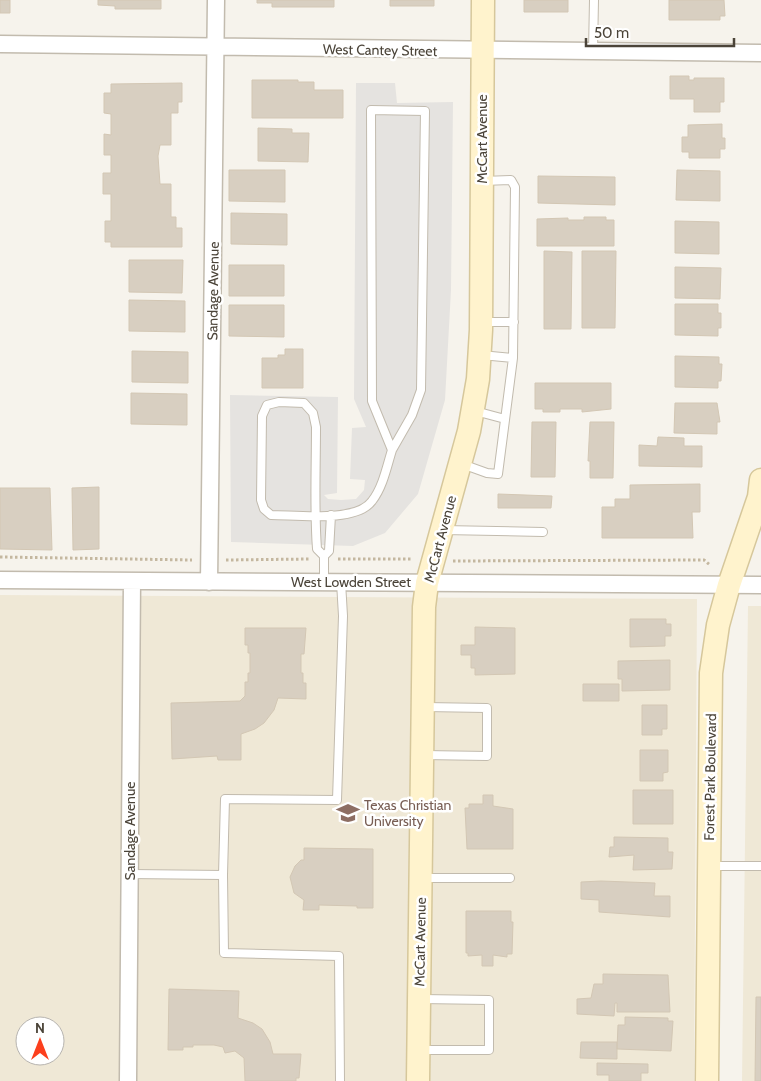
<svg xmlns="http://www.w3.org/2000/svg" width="761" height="1081" viewBox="0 0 761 1081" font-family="Cabin,sans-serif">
  <rect width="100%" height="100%" fill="#f6f3ec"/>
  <path fill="#efe8d6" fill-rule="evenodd" d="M0 595 697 599 694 1081H0ZM25 1026H55V1056H25Z
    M748 606H761V1081H742Z"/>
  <path fill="#e5e3e0" d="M356 83H395L397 103 453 102 451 290 445 400 418 494 385 533 353 546 231 542 230 395 338 397 337 493 324 495 328 499 341 500 356 499 364 490 365 480 350 479 352 428 366 427 354 399Z"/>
  <path fill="#d8cfc1" stroke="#d3c7b4" d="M0 0H10V13H0Z
    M98 0H161V9H115V6L98 5Z
    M257 0H334V7H272V3H257Z
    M390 0H434V6H390Z
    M524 0H568V12H524Z
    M669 0H724L725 16H720V20H669Z
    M670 76H689V80H694V78H724V102H720V112H694V99H670Z
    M252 80H298V82H314V90H343V118H252Z
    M182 83V102H178V113H171V145H160L158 156 160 184H171V217H176V228H182V247H111V242H105V221H111V194H103V173H111V155H104V134L111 135V114L104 113V93H111V84Z
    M722 124V138H725V149H720V158H689V152H682V137H688V125Z
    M258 128 292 129V133H309L308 162 258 161Z
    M229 170H285V202L229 201Z
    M677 170 720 171V201L676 200Z
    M538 176 615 177V205L538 203Z
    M231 213 287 214V245L231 244Z
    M584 217H606V220H614V246H537V219L568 218V220H584Z
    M675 221 719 222V254L675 253Z
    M544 251 572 252 571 329H544Z
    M582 251H616L615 328H582Z
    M129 260H183L182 293 129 292Z
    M229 265H284V296H229Z
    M675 267 721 268 720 299 675 298Z
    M129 300 185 301V332L129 331Z
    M675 304H718V313H721V328H718V336L675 335Z
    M229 305H284V337L229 336Z
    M285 349H303V388H262V358H278V355H285Z
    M132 351 188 352V383L132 382Z
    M675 356 719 357V364H722L721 381H718V388L675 387Z
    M535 383H611V409L582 412V409H560V412H543V409H535Z
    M131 393 187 394V425L131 424Z
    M675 403H717L720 422H717V434L674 433Z
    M532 422H556L555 477H531Z
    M590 422H614L613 478H590V461H588Z
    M658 437 684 438V446H702V467L639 466V445L657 446Z
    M700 484V512H692L693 538H602V507H615V499H630V485Z
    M99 487V549L73 550 72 488Z
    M0 488H50L52 550 0 549Z
    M498 494 552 496 551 508H498Z
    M630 619H666V624H671V636H665V646L630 647Z
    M475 627 515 628V674L475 675V668H471V655H461V645H475Z
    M245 628H306L304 654H301V673H303V683H306V699L278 698 274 710 264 723 255 729 241 734V760H218L217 756 172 759 171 703 240 701 245 696V682H248V673H250V653H248V645H245Z
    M670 660V690L622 691V679H618V661Z
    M583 684H619V701H583Z
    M642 705H667V729H662V735H642Z
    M640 750H668V772L663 773V781H640Z
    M633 790H673V824H633Z
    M483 795H493V806L513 809V849H467L465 808H469V804H483Z
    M614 837 668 838V852H673L672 869 633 870 634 855 609 857 610 847H614Z
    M304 848 373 849V908H357V906L319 905V910H303L304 900 294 893 290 877 295 866 301 860H304Z
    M601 881 655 883 654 896H670V917L599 912V900L581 899V882Z
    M466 911H511V922H513L512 954H507V957L493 955V966H482V955L468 956V953H466Z
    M603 974 668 975 670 1012H617V1003H615L614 1016 577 1014V999L591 998 594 984H603Z
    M169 989 239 991 238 1018 253 1023 262 1029 270 1042 273 1054H301L299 1078H296V1081H245L244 1058 235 1051 225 1053 223 1047 214 1045H193V1047H183V1050H168Z
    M756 997H761V1081H755Z
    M625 1017 668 1018V1021H673L671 1051 617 1049 618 1025H625Z
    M581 1042H617V1059L580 1058Z
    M597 1063 648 1064V1073H641V1081H609V1075H597Z"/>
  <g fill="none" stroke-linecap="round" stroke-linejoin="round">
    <defs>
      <path id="lane" d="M593 51 594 0
        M371 110 425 111 421 390 412 415 392 450 372 401Z
        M484 322H514
        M481 355 513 358
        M475 411 505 419
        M462 464 487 473 498 474 513 358 515 187 511 180 483 181
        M443 530 543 532
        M324 556 317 549C314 509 316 468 316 427L313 413 304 403 279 402 267 405 262 416 261 500 264 509 271 515C296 515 356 523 372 501 383 487 387 466 392 450
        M324 582V556L329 551 331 515
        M424 755 487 756V708L425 707
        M711 866H761
        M130 874 223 875 224 953 339 956 340 1081
        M223 875 225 799 337 800 343 616 341 582
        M423 878H510
        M420 1050H489V1000L421 999"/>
      <path id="street" d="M0 44 761 53
        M0 580 761 585
        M209 582 216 0
        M128 1081 132 581"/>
      <path id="secondary" d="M418 1081 424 607 427 583 469 431 478 379 481 330 483 0
        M707 1081 711 673 718 625 729 585 759 497 761 480"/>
    </defs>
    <use href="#lane" stroke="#c2bbae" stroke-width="10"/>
    <use href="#street" stroke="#c2bbae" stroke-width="19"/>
    <use href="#secondary" stroke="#d6c79b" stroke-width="25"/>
    <path stroke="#c4b79f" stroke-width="3" stroke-dasharray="2.5 2.5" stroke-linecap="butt" d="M0 557 192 560
      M338 559H412
      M226 560 309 559
      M453 561 704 560 710 565"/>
    <use href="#lane" stroke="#fff" stroke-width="8"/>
    <use href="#street" stroke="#fff" stroke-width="16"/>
    <use href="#secondary" stroke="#fff3cd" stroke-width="22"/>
  </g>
  <defs>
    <symbol id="university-bare" viewBox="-9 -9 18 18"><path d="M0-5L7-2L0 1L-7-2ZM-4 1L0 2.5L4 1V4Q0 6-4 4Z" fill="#8d6e63" stroke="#fff" stroke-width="2.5" paint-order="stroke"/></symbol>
  </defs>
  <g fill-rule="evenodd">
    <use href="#university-bare" x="332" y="797" width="32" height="32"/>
  </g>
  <g text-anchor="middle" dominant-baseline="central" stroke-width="5" stroke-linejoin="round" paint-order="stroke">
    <g font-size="14" fill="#4b4439" stroke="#fff">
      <text transform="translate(380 50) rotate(1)">West Cantey Street</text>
      <text transform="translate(482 139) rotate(-90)">McCart Avenue</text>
      <text transform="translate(213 291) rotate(-89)">Sandage Avenue</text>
      <text transform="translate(440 539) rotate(-75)">McCart Avenue</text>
      <text x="351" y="582">West Lowden Street</text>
      <text transform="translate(710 777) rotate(-89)">Forest Park Boulevard</text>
      <text transform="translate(130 831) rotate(-90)">Sandage Avenue</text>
      <text transform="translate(420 942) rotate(-89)">McCart Avenue</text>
    </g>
    <g font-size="14" fill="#785e54" stroke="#fff" text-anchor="start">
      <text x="364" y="805">Texas Christian<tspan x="364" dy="16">University</tspan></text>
    </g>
  </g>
  <g transform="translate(40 1041)"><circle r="24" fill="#ffffff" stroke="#b7b4b0"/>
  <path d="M0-4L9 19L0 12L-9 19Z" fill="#fc3f1d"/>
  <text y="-8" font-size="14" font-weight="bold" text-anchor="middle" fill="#4b4439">N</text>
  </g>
  <path d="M586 38v8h148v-8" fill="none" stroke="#4b4439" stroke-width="2.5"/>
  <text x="594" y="38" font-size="15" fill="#4b4439" stroke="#ffffff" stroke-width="4" paint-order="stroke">50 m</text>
</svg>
